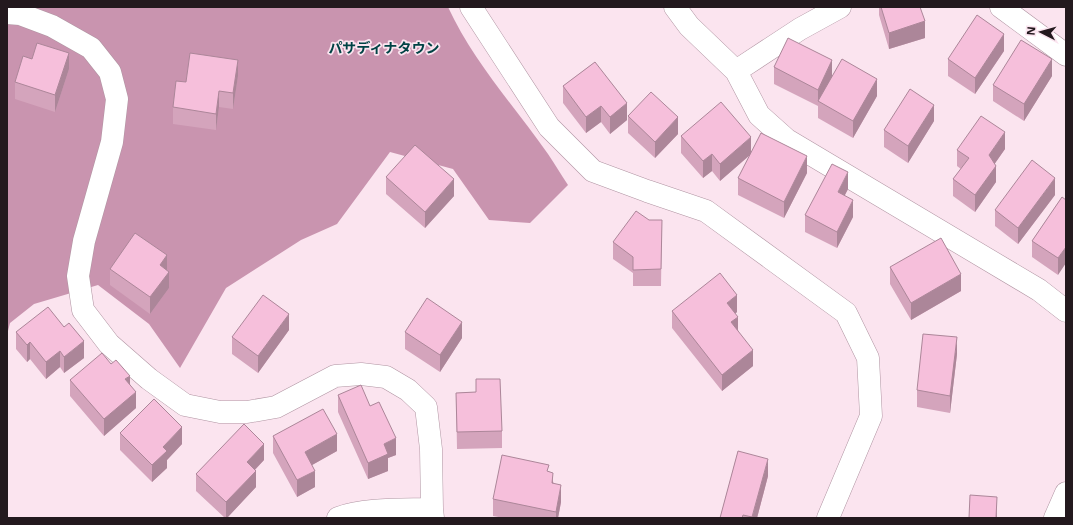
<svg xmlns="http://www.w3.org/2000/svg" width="1073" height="525" viewBox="0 0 1073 525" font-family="'Noto Sans','Noto Sans JP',sans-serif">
  <rect width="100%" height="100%" fill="#fbe4ef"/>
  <path fill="#c994af" d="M7 7H448C473 61 514 106 548 154 555 164 561 175 568 185L530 223 489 220 453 169 390 152 337 224 301 240 226 288 180 368 149 324 98 285 34 304 10 323 7 335Z"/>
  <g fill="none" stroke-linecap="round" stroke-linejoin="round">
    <defs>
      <path id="minor" d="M471 7 549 127 593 171 647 191 706 211 846 313 868 358 871 416 828 518
        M675 7 689 26 736 71
        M840 7 800 29 736 71 759 115 787 140 1039 290 1066 311
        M1001 7 1066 55
        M7 13 20 14 52 26 91 48 110 72 117 99 112 142 84 241 78 276 83 310 109 344 149 379 185 405 220 412H247L276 407 335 376 361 374 386 377 408 390 426 407 431 449 432 509 433 518
        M338 518C365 508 404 510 432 509
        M1055 518 1066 493"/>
    </defs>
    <use href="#minor" stroke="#b094a2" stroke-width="23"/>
    <use href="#minor" stroke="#fff" stroke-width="22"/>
  </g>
  <path fill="#d4a4bc" d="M879 7H920L925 38 889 49 879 15Z
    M1004 51 975 94 948 76V59Z
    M32 59 69 69 55 112 15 99V82Z
    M595 62 627 120 610 134 601 122 586 133 563 103V86Z
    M774 67 832 76 877 96 853 138 818 118V106L774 84Z
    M238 76 233 109 219 107 216 130 173 124V107Z
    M1052 76 1024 121 993 101V85Z
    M628 116 678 134 655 158 628 133Z
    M934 121 908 163 884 147V130Z
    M681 136 751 153 807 173 784 218 738 195V178L750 155 720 181 712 171 703 178 681 153Z
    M1005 149 995 163 996 182 975 212 953 196V179L961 169 957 166V150Z
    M386 177 454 196 425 228 386 194Z
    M848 189 845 195 853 217 837 248 805 232V215Z
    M1055 195 1018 244 995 226V210Z
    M1062 197 1058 275 1032 257V241Z
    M649 220H662L661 286H633V273L613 259V242Z
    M890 267 961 291 911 320 890 284Z
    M110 269 167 270 169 288 150 314 110 285Z
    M672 311 737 312 735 314 738 330 753 366 722 391 672 328Z
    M289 330 258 373 232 354V337Z
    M16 332 84 358 64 373 60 367 46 379 30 359 27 362 16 349Z
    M405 332 462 338 440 372 405 349Z
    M957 354 950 413 917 407V390Z
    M111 364 130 384 136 408 104 436 70 396V380Z
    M476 379 502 431V448L457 449 456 393 476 392Z
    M338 395 370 406 396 455 388 458V471L368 479 338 412Z
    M120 433 182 444 167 460V468L152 482 120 450Z
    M273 436 337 451 312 465 315 487 297 497 273 453Z
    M738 451 768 476 757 518H720Z
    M264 460 255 470 256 487 227 518H225L196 491V474Z
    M549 471 561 502 558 518H504L493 516V499Z"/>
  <path fill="#ac8699" d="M925 21V38L889 49V33Z
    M1004 34V51L975 94V78Z
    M69 53V69L55 112V95Z
    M1052 59V76L1024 121V104Z
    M238 60V76L233 109V93Z
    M832 60V77L818 101V106V90Z
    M877 79V96L853 138V121Z
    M219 91V107L216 130V114Z
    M627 103V120L610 134V117Z
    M934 105V121L908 163V146Z
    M601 106V122L586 133V117Z
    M678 117V134L655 158V142Z
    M1005 132V149L989 172V155Z
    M751 137V154L720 181V164Z
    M712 154V171L703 178V161Z
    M807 156V173L784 218V202Z
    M996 166V182L975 212V195Z
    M848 172V189L838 208V192Z
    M1055 178V195L1018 244V228Z
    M454 179V196L425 228V212Z
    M853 200V217L837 248V232Z
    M1066 247V263L1058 275V258Z
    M167 255V272L160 265Z
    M169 272V288L150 314V297Z
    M961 274V291L911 320V303Z
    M737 295V312L727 320V303Z
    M289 314V330L258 373V356Z
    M738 317V333L731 322Z
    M462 322V338L440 372V355Z
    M957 337V354L950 413V396Z
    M84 341V358L64 373V357Z
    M30 342V359L27 362V345Z
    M753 350V366L722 391V375Z
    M60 351V367L46 379V362Z
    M130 376V392L125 379Z
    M136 392V408L104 436V419Z
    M182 427V444L167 460V468L152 482V465L163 447Z
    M337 434V451L305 469V452Z
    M396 438V455L388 458V471L368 479V463L384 444Z
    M264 444V460L247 478V462Z
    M768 459V476L757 518H752Z
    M256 471V487L227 518H226V502Z
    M315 471V487L297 497V480Z
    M553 473V489L552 483Z
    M561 485V502L558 518H556V512Z
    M997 497V518H996Z"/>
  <path fill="#f6bfdb" stroke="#ac8699" d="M881 7H920L925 21 889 33Z
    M977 15 1004 34 975 78 948 59Z
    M788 38 832 60 818 90 774 67Z
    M1021 40 1052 59 1024 104 993 85Z
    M37 43 69 53 55 95 15 82 23 56 32 59Z
    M190 53 238 60 233 93 219 91 216 114 173 107 176 81 186 82Z
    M842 59 877 79 853 121 818 101Z
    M595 62 627 103 610 117 601 106 586 117 563 86Z
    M910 89 934 105 908 146 884 130Z
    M651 92 678 117 655 142 628 116Z
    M721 102 751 137 720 164 712 154 703 161 681 136Z
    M981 116 1005 132 989 155 996 166 975 195 953 179 969 158 957 150Z
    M761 133 807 156 784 202 738 178Z
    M415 145 454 179 425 212 386 177Z
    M1032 160 1055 178 1018 228 995 210Z
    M832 164 848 172 838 192 853 200 837 232 805 215Z
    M1062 197 1066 200V247L1058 258 1032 241Z
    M636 211 649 220H662L661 269 633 270V257L613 242Z
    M135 233 167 255 160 265 169 272 150 297 110 269Z
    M941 238 961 274 911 303 890 267Z
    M720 273 737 295 727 303 738 317 731 322 753 350 722 375 672 311Z
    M263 295 289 314 258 356 232 337Z
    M427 298 462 322 440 355 405 332Z
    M48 307 64 327 69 323 84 341 64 357 60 351 46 362 30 342 27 345 16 332Z
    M923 334 957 337 950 396 917 390Z
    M102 353 111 364 116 360 130 376 125 379 136 392 104 419 70 380Z
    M476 379H500L502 431 457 432 456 393 476 392Z
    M361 385 370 406 379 402 396 438 384 444 388 454 368 463 338 395Z
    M154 399 182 427 163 447 167 451 152 465 120 433Z
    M323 409 337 434 305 452 315 471 297 480 273 436Z
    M244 424 264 444 247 462 256 471 226 502 196 474Z
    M738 451 768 459 752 517 743 515 742 518H720Z
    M502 455 549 465 547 471 553 473 552 483 561 485 556 512 493 499Z
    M970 495 997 497 996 518H969Z"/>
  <g text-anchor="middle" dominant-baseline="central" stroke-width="3.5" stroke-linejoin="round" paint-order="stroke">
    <g font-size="14" font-weight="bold" fill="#004345" stroke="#fbe4ef">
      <text x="384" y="47">パサディナタウン</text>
    </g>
  </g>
  <rect width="1073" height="525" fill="none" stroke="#23191e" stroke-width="16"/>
  <g transform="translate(1041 32) rotate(276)" stroke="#fbe4ef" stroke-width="3" paint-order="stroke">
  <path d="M0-3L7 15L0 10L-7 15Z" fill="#23191e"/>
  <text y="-6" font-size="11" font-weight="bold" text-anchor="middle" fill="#23191e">N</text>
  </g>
</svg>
